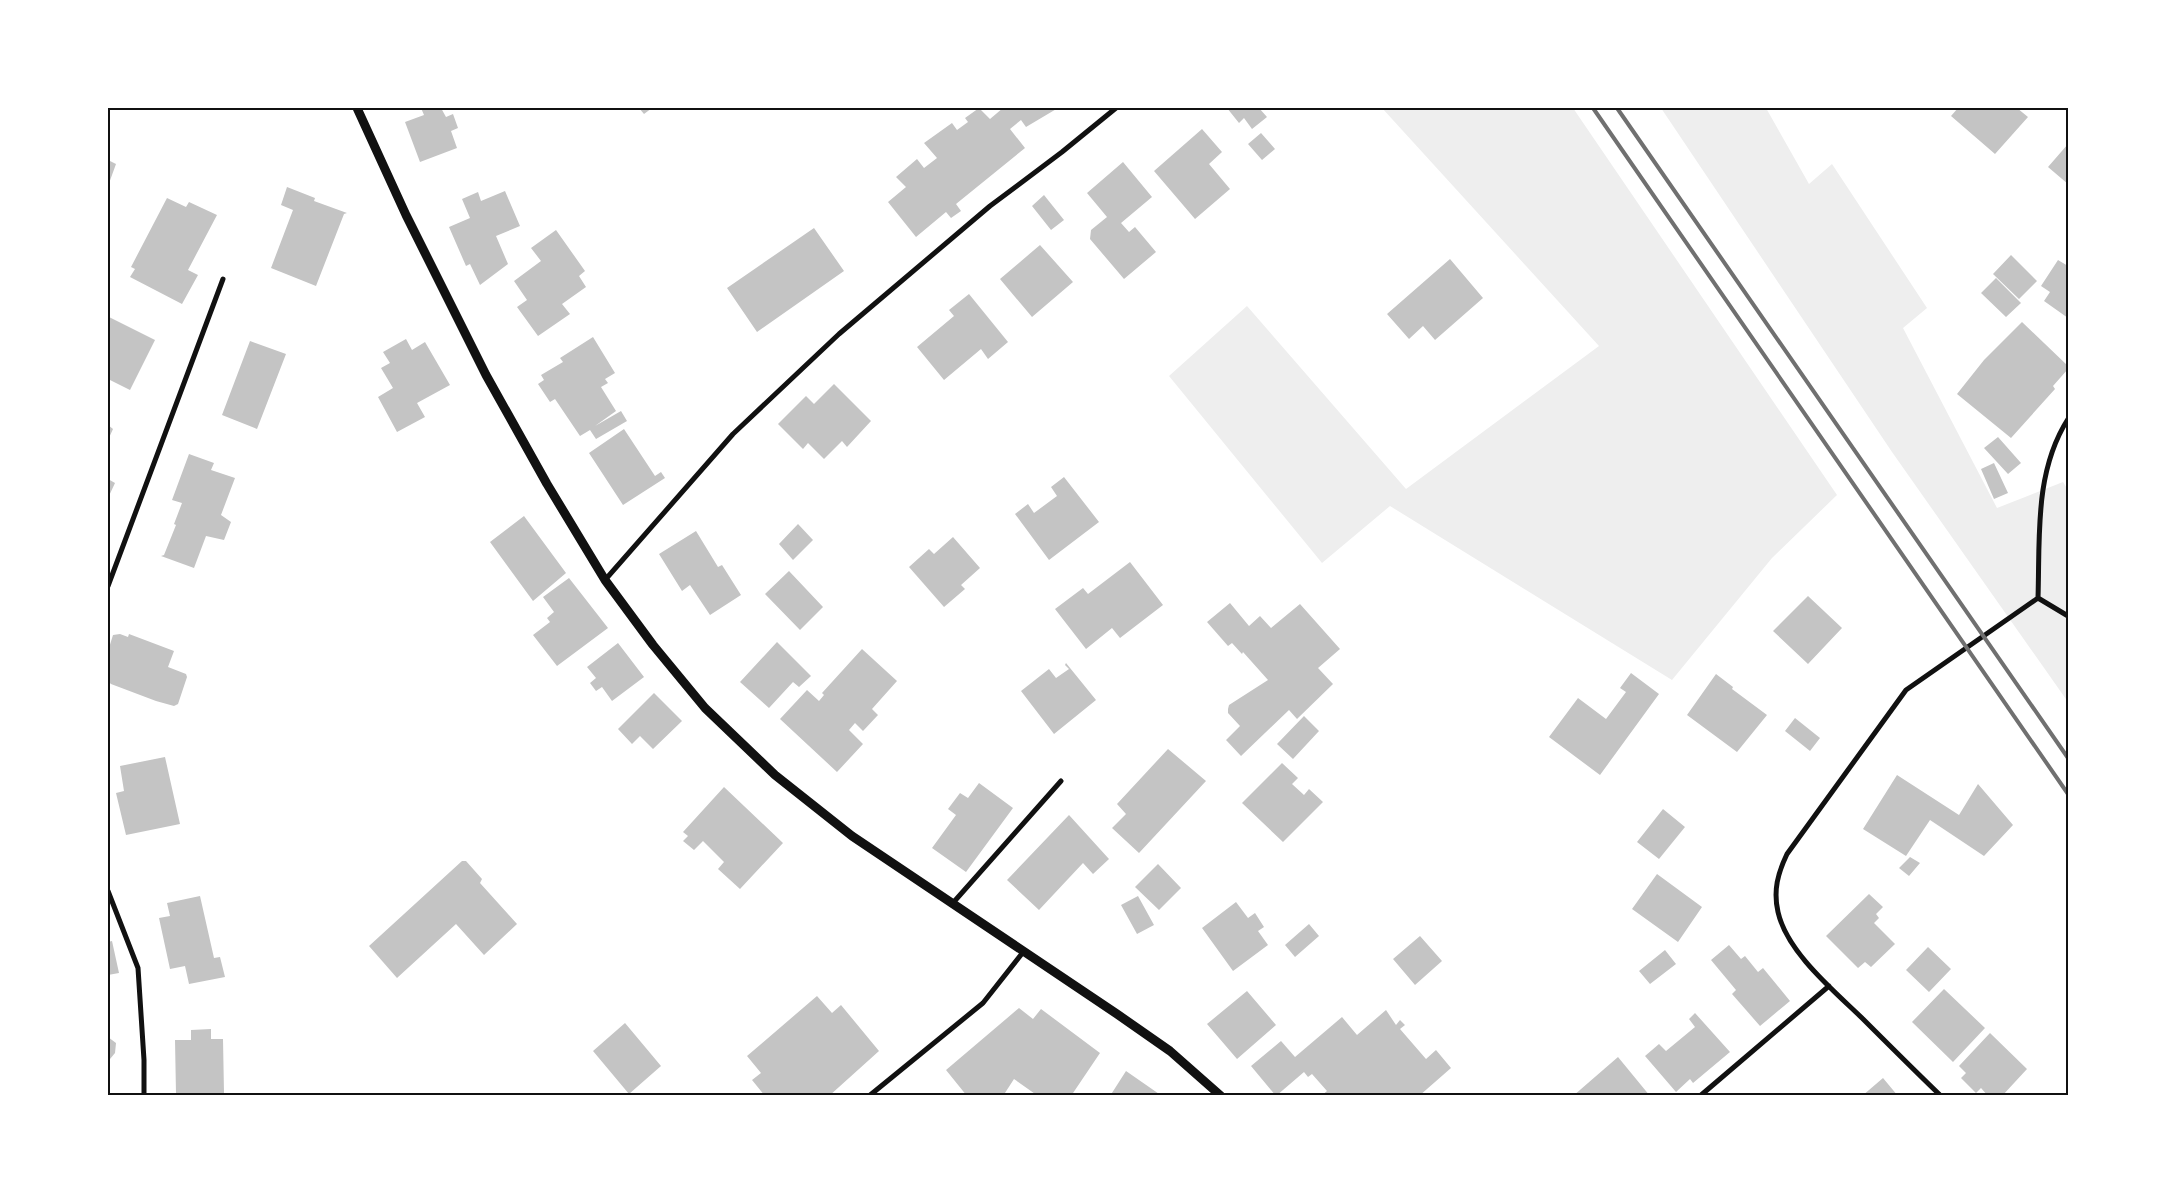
<svg xmlns="http://www.w3.org/2000/svg" width="2176" height="1203" viewBox="0 0 2176 1203" font-family="'Exo 2',sans-serif">
  <rect width="100%" height="100%" fill="#fff"/>
  <path fill="#eee" d="M1382 108H1573L1837 495 1772 558 1672 680 1390 506 1322 563 1169 376 1247 306 1406 489 1599 346Z
    M1661 108H1766L1809 184 1832 164 1927 308 1903 328 1997 508 2063 482 2068 490V702L1892 452Z"/>
  <path fill="#c4c4c4" d="M421 108H441L446 117 453 114 458 128 451 131 457 148 420 162 405 122 424 115Z
    M639 108H652L644 114Z
    M979 108 990 119 1003 108H1058L1026 127 1021 120 1010 129 1025 148 956 204 961 211 951 218 946 212 916 237 888 202 906 187 896 177 917 159 924 168 937 158 924 143 952 123 957 130 968 122 965 118Z
    M1227 108H1259L1267 117 1252 129 1244 118 1239 123Z
    M1958 108H2017L2028 117 1995 154 1951 116Z
    M1202 129 1222 152 1209 164 1230 189 1195 219 1154 171Z
    M1261 133 1275 149 1262 160 1248 144Z
    M2068 144V184L2048 167Z
    M108 160 116 164 108 186Z
    M1123 162 1152 197 1121 223 1129 232 1135 227 1156 252 1124 279 1090 239 1091 230 1107 217 1087 193Z
    M287 187 315 198 314 201 347 213 344 214 316 286 271 268 293 210 281 205Z
    M505 191 520 226 496 236 508 264 480 285 470 264 466 266 449 227 470 218 462 199 478 192 481 201Z
    M1044 195 1064 220 1051 230 1032 206Z
    M167 198 186 207 189 202 217 215 188 270 198 275 182 304 130 277 135 269 131 267Z
    M814 228 844 271 757 332 727 288Z
    M556 230 585 271 579 276 586 287 562 304 570 314 538 336 517 307 527 300 514 281 541 261 531 248Z
    M1040 245 1073 282 1032 317 1000 279Z
    M2011 255 2037 281 2019 299 1993 274Z
    M1450 259 1483 298 1435 340 1423 326 1409 339 1387 314Z
    M2058 260 2068 266V318L2044 301 2050 292 2041 286Z
    M1996 278 2021 303 2006 317 1981 293Z
    M969 294 1008 342 988 359 981 349 944 380 917 347 954 316 949 310Z
    M109 317 155 340 130 390 108 379Z
    M2022 322 2068 366V369L2053 386 2055 389 2011 438 1957 394 1984 360Z
    M593 337 615 373 605 379 608 383 601 387 616 411 595 426 621 411 627 421 596 439 590 430 580 436 555 399 550 402 538 384 544 380 541 375 563 362 560 358Z
    M406 339 412 350 425 342 450 385 417 403 425 417 397 432 378 397 393 388 381 368 390 363 383 352Z
    M250 341 286 354 257 429 222 415Z
    M834 384 871 421 847 447 842 441 824 459 808 443 803 449 778 424 806 396 814 404Z
    M108 425 113 429 108 440Z
    M624 429 655 476 661 472 665 478 623 505 589 453Z
    M1998 437 2021 463 2008 474 1984 448Z
    M189 454 214 463 211 470 235 478 221 515 231 522 224 540 206 536 194 568 161 556 164 555 176 525 174 524 182 503 172 500Z
    M1994 463 2008 493 1994 499 1981 469Z
    M1064 477 1099 522 1049 560 1015 514 1028 504 1034 513 1057 496 1051 487Z
    M108 479 115 483 108 498Z
    M524 516 566 573 533 601 490 542Z
    M798 524 813 540 793 560 779 544Z
    M696 531 718 567 722 565 741 595 710 615 690 585 682 591 659 554Z
    M953 537 980 568 961 585 965 589 944 607 909 567 929 549 934 554Z
    M1130 562 1163 605 1120 638 1112 628 1086 649 1055 609 1083 588 1088 594Z
    M789 571 823 607 800 630 765 594Z
    M569 578 608 628 557 666 533 635 550 622 547 618 554 612 543 597Z
    M1808 596 1842 628 1808 664 1773 631Z
    M1230 603 1249 626 1260 616 1271 628 1300 604 1340 649 1318 668 1333 684 1297 719 1289 710 1241 756 1226 740 1240 726 1228 713V709L1229 705 1268 680 1243 652 1242 654 1232 643 1228 646 1207 622Z
    M120 634 128 637 129 634 174 651 168 667 186 674 187 677 178 704 174 706 156 701 111 684 108 681V651L113 635Z
    M777 642 811 676 799 687 793 682 769 708 740 682Z
    M618 643 644 677 612 701 602 687 596 691 590 683 596 678 587 667Z
    M862 649 897 681 872 709 878 715 863 731 855 723 849 730 863 744 837 772 780 719 807 690 819 701 824 695 822 693Z
    M1066 663 1096 700 1054 734 1021 691 1049 669 1056 678 1069 669 1065 665Z
    M1631 673 1659 694 1600 775 1549 737 1578 698 1606 719 1626 692 1620 688Z
    M1716 674 1733 687 1732 689 1767 715 1737 752 1687 715Z
    M654 693 682 721 653 749 640 736 632 744 618 729Z
    M1304 716 1319 731 1293 759 1277 744Z
    M1795 718 1820 738 1810 751 1785 731Z
    M1168 749 1206 781 1139 853 1112 828 1126 814 1117 804Z
    M165 757 180 824 126 835 116 793 124 791 120 766Z
    M1282 763 1298 778 1292 784 1304 795 1309 789 1323 802 1283 842 1242 803Z
    M1897 775 1959 815 1978 784 2013 825 1984 856 1930 820 1906 856 1863 829Z
    M979 783 1013 808 966 872 932 848 956 815 948 809 960 793 968 798Z
    M724 787 783 843 740 889 718 869 724 862 703 841 694 850 683 841 688 836 683 832Z
    M1663 809 1685 827 1659 859 1637 842Z
    M1069 815 1109 859 1093 874 1083 863 1039 910 1007 880Z
    M1910 857 1920 863 1909 876 1899 868Z
    M462 861H466L482 879 480 883 517 924 484 955 456 924 397 978 369 946Z
    M1158 864 1181 888 1159 910 1135 887Z
    M1657 874 1702 907 1678 942 1632 909Z
    M1869 894 1883 907 1876 914 1879 918 1874 923 1895 944 1871 967 1865 962 1858 968 1826 936Z
    M200 896 214 958 220 957 225 977 189 984 185 966 170 969 159 918 170 916 167 903Z
    M1138 896 1154 925 1137 934 1121 905Z
    M1236 902 1248 918 1255 913 1264 927 1258 931 1268 945 1233 971 1202 928Z
    M1309 924 1319 936 1295 957 1285 945Z
    M1420 936 1442 961 1415 985 1393 959Z
    M112 941 119 973 108 975V942Z
    M1729 945 1741 959 1745 956 1758 972 1763 968 1790 1001 1760 1026 1732 994 1736 990 1711 960Z
    M1928 947 1951 969 1929 992 1906 970Z
    M1665 950 1676 964 1650 984 1639 971Z
    M1944 989 1985 1028 1953 1062 1912 1022Z
    M1247 991 1276 1025 1237 1059 1207 1024Z
    M817 996 832 1013 841 1005 879 1051 829 1096H765L752 1080 761 1073 747 1056Z
    M1019 1008 1033 1019 1041 1009 1100 1053 1071 1096H1038L1014 1079 1003 1096H967L946 1070Z
    M1386 1010 1396 1025 1400 1020 1405 1025 1400 1029 1426 1059 1436 1050 1451 1068 1419 1096H1321L1327 1091 1312 1074 1308 1077 1304 1072 1276 1096 1251 1066 1281 1041 1295 1057 1342 1017 1357 1035Z
    M1695 1013 1730 1052 1693 1083 1690 1079 1676 1092 1645 1056 1659 1044 1666 1051 1695 1027 1689 1019Z
    M625 1023 661 1066 629 1094 593 1051Z
    M211 1029V1039H223L224 1093H218V1096L176 1094 175 1040H191V1030Z
    M1990 1033 2027 1069 2002 1096H1988L1981 1088 1976 1093 1961 1078 1966 1073 1959 1066Z
    M108 1037 116 1043 115 1053 110 1059 108 1060Z
    M1618 1057 1650 1096H1573Z
    M1126 1071 1162 1096H1110Z
    M1883 1078 1898 1096H1862Z"/>
  <g fill="none" stroke-linecap="round" stroke-linejoin="round">
    <path stroke="#111" stroke-width="5" d="M605 580 733 434 839 334 990 206 1062 152 1116 108
      M108 586 223 279
      M2038 598C2040 538 2034 472 2068 419
      M2038 598 2068 616
      M108 891 138 968 144 1060V1096
      M952 904 1061 781
      M869 1096 983 1003 1024 951
      M1700 1096 1829 986
      M1941 1096C1914 1070 1888 1044 1862 1018 1833 990 1787 952 1778 912 1773 890 1778 873 1787 854L1906 690 2038 598"/>
    <path stroke="#111" stroke-width="9" d="M357 108 406 215 486 375 547 484 605 580 653 645 705 708 775 775 852 836 1117 1014 1170 1051 1221 1096"/>
    <path stroke="#707070" stroke-width="4" d="M1593 108 2068 794
      M1617 108 2068 758"/>
  </g>
  <rect width="2176" height="1203" fill="none" stroke="#ffffff" stroke-width="218"/>
  <rect x="109" y="109" width="1958" height="985" fill="none" stroke="#111" stroke-width="2"/>
</svg>
